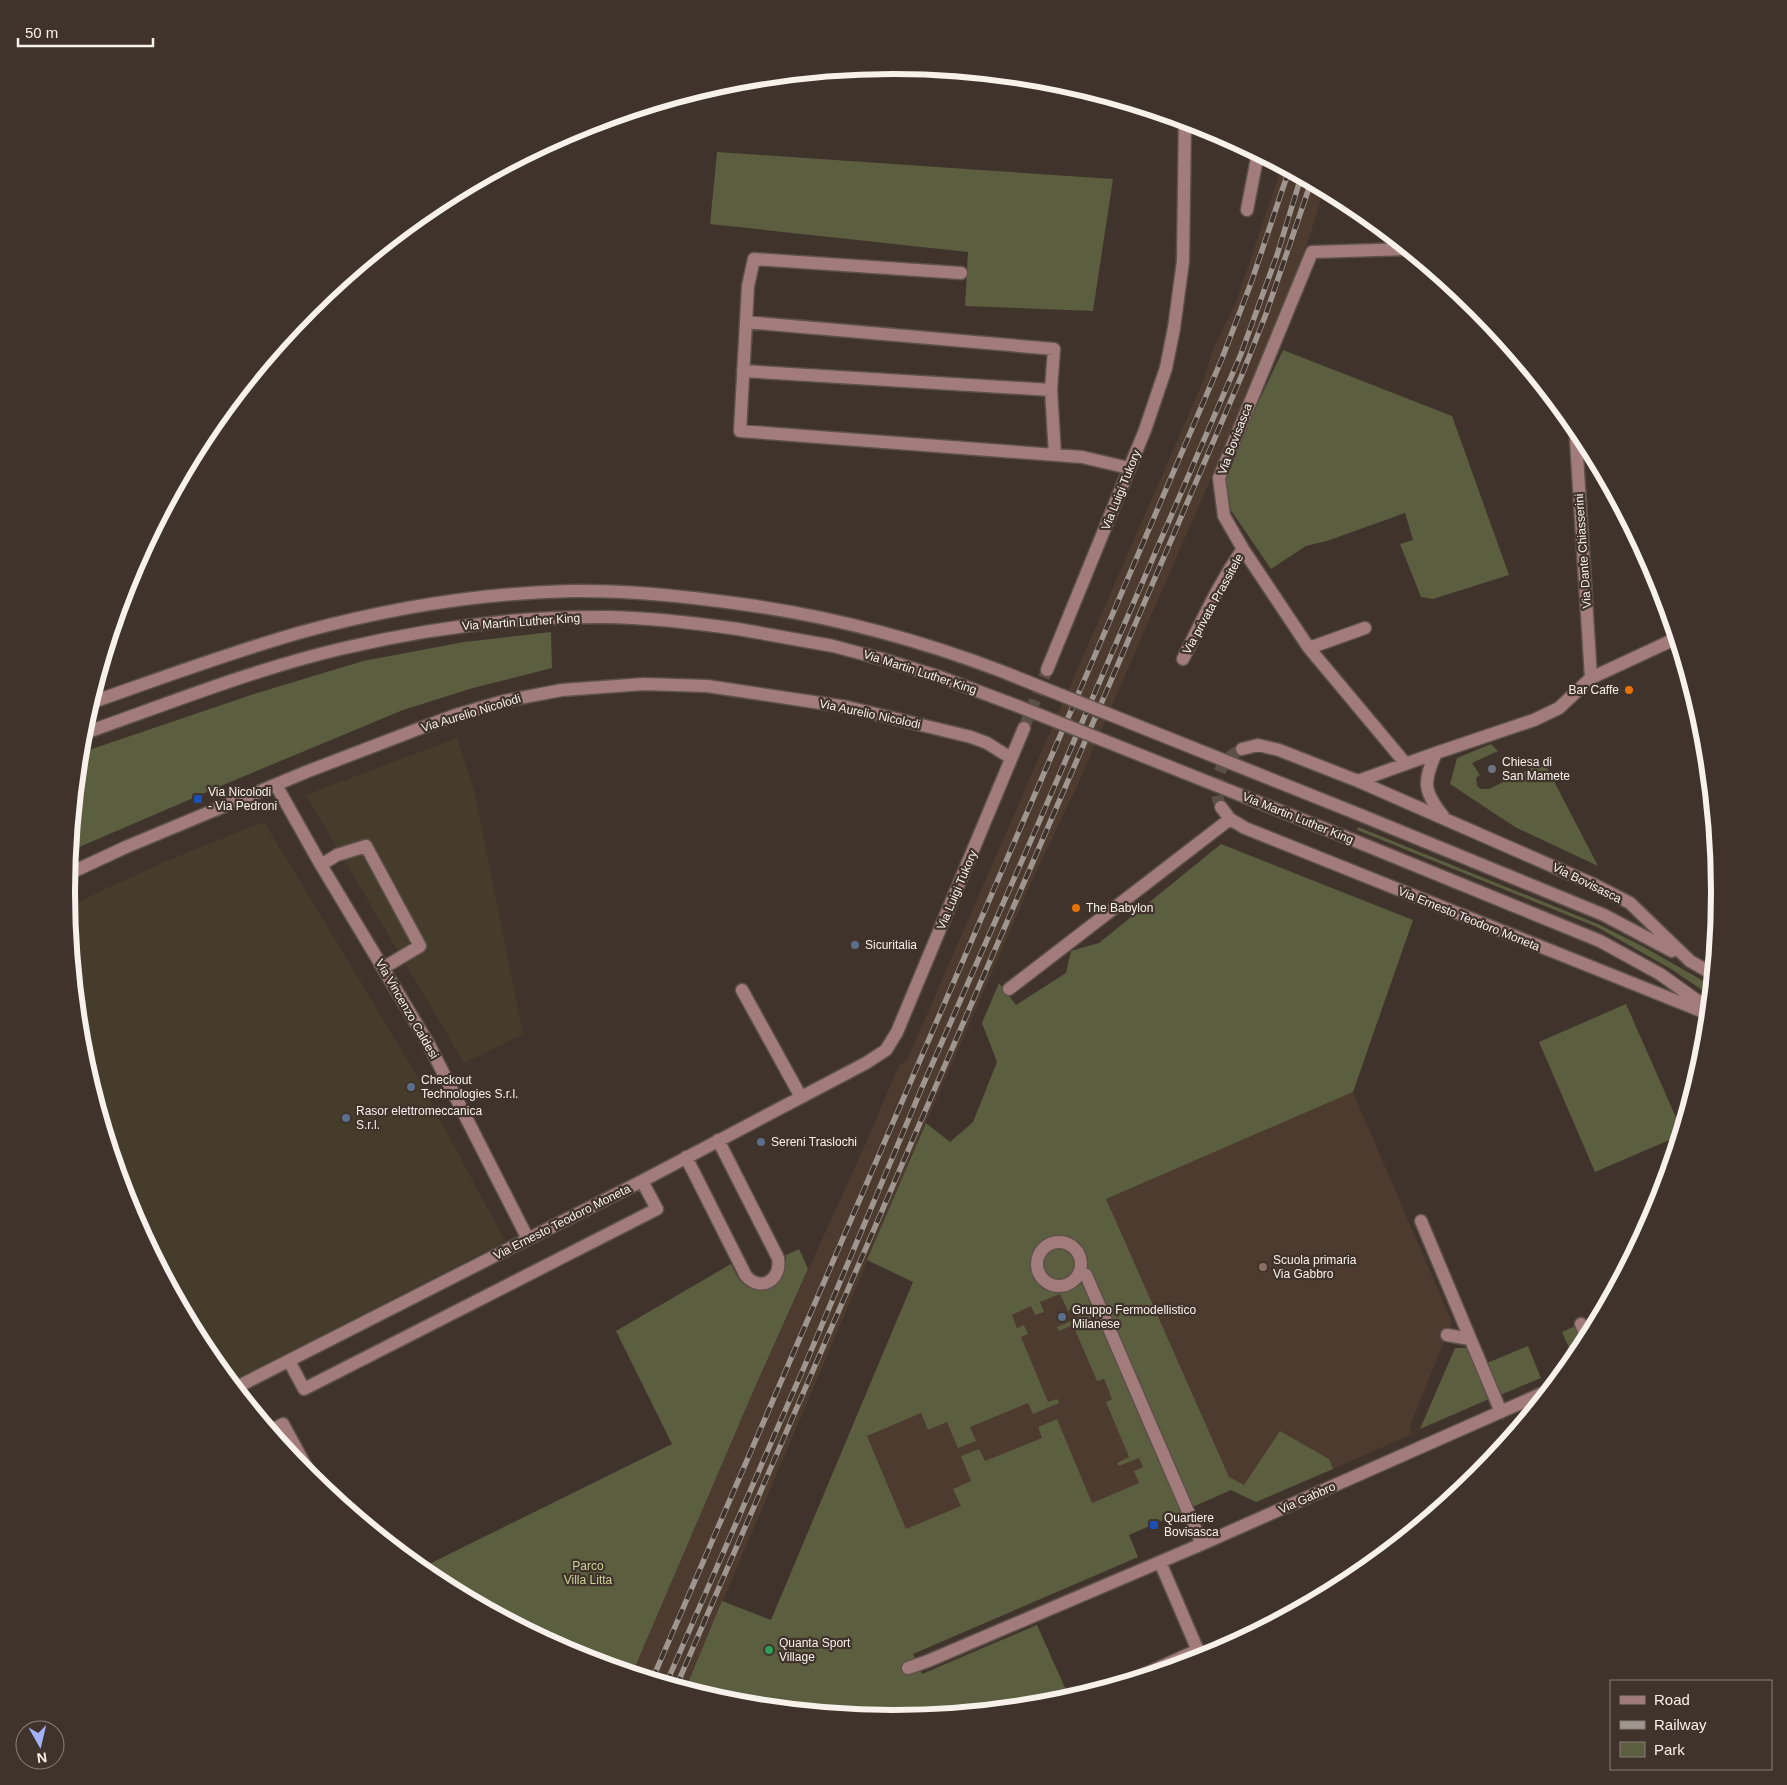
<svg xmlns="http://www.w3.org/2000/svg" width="1787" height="1785" viewBox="0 0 1787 1785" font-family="Helvetica,sans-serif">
  <rect width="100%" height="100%" fill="#3f332b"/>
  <path fill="#4c3b2e" d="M1282 166 1324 189 1309 239 1284 303 1224 448 1074 793 1035 874 926 1123 685 1690 632 1674 752 1394 868 1138 899 1065 907 1060 1204 379 1213 349 1236 302Z
    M1353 1092 1452 1322 1410 1426 1413 1434 1256 1502 1231 1490 1129 1535 1138 1557 913 1654 771 1620 913 1282Z"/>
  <path fill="#463c2c" d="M457 738 475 793 523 1034 464 1063 306 795Z
    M264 822 409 1062 505 1241 230 1382 205 1352 129 1209 82 1054 67 907 162 863Z"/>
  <path fill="#5b5e3f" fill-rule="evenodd" d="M717 152 1113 179 1093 311 965 306 968 252 710 224Z
    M1283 350 1452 416 1509 575 1433 599 1421 597 1400 544 1413 540 1405 513 1327 541 1306 546 1271 569 1228 506 1224 475Z
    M551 632 552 668 473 688 403 710 235 780 70 851 80 753 254 694 363 661 464 642Z
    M1491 744 1498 751 1472 763 1480 775 1476 778 1477 786 1481 789H1489L1544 762 1598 866 1515 827 1450 784 1457 758Z
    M1358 827 1598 924 1644 947 1712 986 1711 996 1671 969 1597 927 1357 830Z
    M1221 844 1413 920 1353 1092 1106 1199 1229 1477 1244 1485 1280 1431 1329 1459 1333 1469 1256 1502 1231 1490 1129 1535 1138 1557 913 1654 922 1674 1037 1625 1070 1699 1055 1704 893 1720 732 1704 685 1690 722 1601 771 1620 913 1282 867 1260 926 1123 950 1142 973 1122 997 1062 982 1023 999 983 1016 1005 1066 973 1071 951 1099 943ZM1060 1294 1068 1311 1074 1308 1078 1318 1057 1327 1059 1331 1073 1325 1097 1381 1104 1379 1112 1399 1106 1402 1129 1457 1117 1463 1119 1466 1139 1458 1143 1467 1134 1471 1139 1483 1092 1503 1057 1419 1038 1427 1042 1438 985 1461 979 1449 961 1456 971 1481 953 1489 961 1506 906 1529 867 1436 921 1413 928 1430 947 1422 958 1448 976 1441 970 1427 1028 1403 1033 1414 1059 1403 1057 1399 1048 1402 1021 1337 1028 1334 1024 1325 1017 1328 1012 1315 1031 1306 1035 1315 1044 1312 1040 1302Z
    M1626 1004 1682 1131 1681 1135 1595 1172 1539 1042Z
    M799 1249 808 1269 752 1394 632 1674 577 1657 434 1580 419 1569 672 1444 616 1331 731 1264C734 1270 737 1278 743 1283 751 1289 756 1288 765 1286 783 1282 787 1273 786 1255Z
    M1577 1325 1585 1345 1575 1361 1562 1332Z
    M1528 1346 1541 1378 1500 1395 1487 1363Z
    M1455 1348H1468L1489 1399 1420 1429Z"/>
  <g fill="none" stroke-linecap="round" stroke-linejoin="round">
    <path stroke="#5b5048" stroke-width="12" stroke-dasharray="12 6" stroke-linecap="butt" d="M1024 728 1047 670
      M1221 807C1210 785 1220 759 1242 749"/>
    <defs>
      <path id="minor" d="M1247 210 1258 153
        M961 273 754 259 748 286 740 431 1082 457 1129 468
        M746 322 1054 349 1051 390
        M743 371 1051 390 1055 455
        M1575 424 1591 678
        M1309 648 1365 628
        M1183 659C1202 621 1219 583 1243 549
        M1047 670 1145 430 1166 368 1174 328 1183 261 1185 120
        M90 703C161 678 231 652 302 632 390 608 481 593 571 591 628 590 685 596 741 604
        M82 734C167 704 252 670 340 649 428 628 519 616 610 617 653 618 695 623 738 629
        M1242 749 1258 745 1279 750 1358 781 1593 884 1630 903 1690 961 1713 974
        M1436 753C1423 782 1423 791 1443 816
        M1406 764 1309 648 1243 549 1224 516 1219 478 1312 252 1408 249
        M1358 781 1436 753 1534 720 1559 708 1591 678 1677 638
        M276 785 321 865 428 1043 528 1239
        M1221 807 1230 819 1245 828 1709 1014
        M1363 816 1604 915 1672 951
        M1353 840 1600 941 1660 974 1709 1009
        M321 865 337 855 366 846 420 946 383 968
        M68 874 126 847 306 772 418 729 456 715 504 701 562 690 644 684 707 686 847 707 971 737 987 743 1011 758
        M1009 989 1230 819
        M742 990 801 1097
        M686 1157 746 1276C762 1293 782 1279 778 1258L718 1140
        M1421 1221 1501 1412
        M1037 1264a22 22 0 1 1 44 0a22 22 0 1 1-44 0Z
        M1080 1273 1086 1275 1202 1544
        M1581 1324 1588 1341
        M1447 1335 1470 1339
        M289 1361 304 1389 657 1209 642 1181
        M235 1388 642 1181 866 1063 886 1050 897 1032 1024 728
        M270 1431 283 1424 315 1483
        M1160 1562 1202 1660
        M908 1668 928 1661 1202 1544 1550 1390
        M1127 1682 1198 1650"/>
    </defs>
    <use href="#minor" stroke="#5d514a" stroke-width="15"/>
    <use href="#minor" stroke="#a27c7a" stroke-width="12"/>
    <defs>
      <path id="rail" d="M652 1680 1083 683 1221 361 1251 283 1289 170
        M666 1684 805 1365 923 1085 1039 822 1241 354 1277 255 1301 177
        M676 1687 1080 753 1241 377 1266 314 1311 182"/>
    </defs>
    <use href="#rail" stroke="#9f968f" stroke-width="5.5"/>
    <use href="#rail" stroke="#3f332b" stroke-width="4" stroke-dasharray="11" stroke-linecap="butt"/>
    <defs>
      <path id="minor-bridge" d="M741 604C830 616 917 639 1001 671L1363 816
        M738 629 833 646 882 659 940 677 1020 707 1353 840"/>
    </defs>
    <use href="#minor-bridge" stroke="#5d514a" stroke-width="15" stroke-linecap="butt"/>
    <use href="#minor-bridge" stroke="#a27c7a" stroke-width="12"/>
  </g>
  <g fill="#e8710a" stroke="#3f332b" stroke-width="2">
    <circle cx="1629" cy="690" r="5"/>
    <circle cx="1076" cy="908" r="5"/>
  </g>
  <circle fill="#6b7280" stroke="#3f332b" stroke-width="2" cx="1492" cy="769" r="5"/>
  <g fill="#1a4fb4" stroke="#3f332b" stroke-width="2">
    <rect x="193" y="794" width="10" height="10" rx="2.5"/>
    <rect x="1149" y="1520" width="10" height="10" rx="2.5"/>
  </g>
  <g fill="#5c6f8a" stroke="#3f332b" stroke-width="2">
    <circle cx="855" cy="945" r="5"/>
    <circle cx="411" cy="1087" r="5"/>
    <circle cx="346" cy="1118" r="5"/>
    <circle cx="761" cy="1142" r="5"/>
    <circle cx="1062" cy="1317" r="5"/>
  </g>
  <circle fill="#8d6e63" stroke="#3f332b" stroke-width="2" cx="1263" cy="1267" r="5"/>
  <circle fill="#2e9e5b" stroke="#3f332b" stroke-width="2" cx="769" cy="1650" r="5"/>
  <g text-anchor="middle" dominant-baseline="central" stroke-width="4.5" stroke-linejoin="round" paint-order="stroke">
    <g font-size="12" fill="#f8f1eb" stroke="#3f332b">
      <text transform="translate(1235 439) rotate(-69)">Via Bovisasca</text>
      <text transform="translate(1121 490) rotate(-68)">Via Luigi Tukory</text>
      <text transform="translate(1583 551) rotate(-94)">Via Dante Chiasserini</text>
      <text transform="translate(1213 604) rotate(-61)">Via privata Prassitele</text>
      <text transform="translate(521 622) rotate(-4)">Via Martin Luther King</text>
      <text transform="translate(920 672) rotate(18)">Via Martin Luther King</text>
      <text transform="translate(471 713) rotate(-17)">Via Aurelio Nicolodi</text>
      <text transform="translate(870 714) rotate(12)">Via Aurelio Nicolodi</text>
      <text transform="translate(1298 818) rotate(22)">Via Martin Luther King</text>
      <text transform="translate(1587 883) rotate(26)">Via Bovisasca</text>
      <text transform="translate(957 890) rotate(-67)">Via Luigi Tukory</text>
      <text transform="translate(1469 919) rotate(22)">Via Ernesto Teodoro Moneta</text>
      <text transform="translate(407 1009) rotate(60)">Via Vincenzo Caldesi</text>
      <text transform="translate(562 1222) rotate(-27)">Via Ernesto Teodoro Moneta</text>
      <text transform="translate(1307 1498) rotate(-24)">Via Gabbro</text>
    </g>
    <g font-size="12" fill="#f8f1eb" stroke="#3f332b" text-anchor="start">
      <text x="1619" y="690" text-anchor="end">Bar Caffe</text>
      <text x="1502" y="762">Chiesa di<tspan x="1502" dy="14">San Mamete</tspan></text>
      <text x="208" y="792">Via Nicolodi<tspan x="208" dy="14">- Via Pedroni</tspan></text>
      <text x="1086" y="908">The Babylon</text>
      <text x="865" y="945">Sicuritalia</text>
      <text x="421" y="1080">Checkout<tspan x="421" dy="14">Technologies S.r.l.</tspan></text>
      <text x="356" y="1111">Rasor elettromeccanica<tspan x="356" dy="14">S.r.l.</tspan></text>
      <text x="771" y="1142">Sereni Traslochi</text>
      <text x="1273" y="1260">Scuola primaria<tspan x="1273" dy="14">Via Gabbro</tspan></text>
      <text x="1072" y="1310">Gruppo Fermodellistico<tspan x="1072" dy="14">Milanese</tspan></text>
      <text x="1164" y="1518">Quartiere<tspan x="1164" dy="14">Bovisasca</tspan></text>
      <text x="779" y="1643">Quanta Sport<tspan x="779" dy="14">Village</tspan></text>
    </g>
    <g font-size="12" fill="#ccd197" stroke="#3f332b">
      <text x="588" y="1566">Parco<tspan x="588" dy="14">Villa Litta</tspan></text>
    </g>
  </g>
  <path d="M0 0H1787V1785H0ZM75 892a818 818 0 1 1 1636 0a818 818 0 1 1-1636 0Z" fill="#3f332b" fill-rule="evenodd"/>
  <path fill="none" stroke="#f8f1eb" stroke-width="6" d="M75 892a818 818 0 1 1 1636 0a818 818 0 1 1-1636 0Z"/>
  <rect x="1610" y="1680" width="162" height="90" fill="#3f332b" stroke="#897f78"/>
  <rect x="1620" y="1696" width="25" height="8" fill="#a27c7a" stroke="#897f78"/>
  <text x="1654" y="1705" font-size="15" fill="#f8f1eb">Road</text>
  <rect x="1620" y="1721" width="25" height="8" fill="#9f968f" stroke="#897f78"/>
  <text x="1654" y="1730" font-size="15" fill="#f8f1eb">Railway</text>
  <rect x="1620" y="1742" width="25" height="15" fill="#5b5e3f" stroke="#897f78"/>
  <text x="1654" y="1755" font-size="15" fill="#f8f1eb">Park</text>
  <g transform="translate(40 1745) rotate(172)"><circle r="24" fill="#3f332b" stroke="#897f78"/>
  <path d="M0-4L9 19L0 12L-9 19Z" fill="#a6b1fc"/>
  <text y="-8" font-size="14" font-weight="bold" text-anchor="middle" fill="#f8f1eb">N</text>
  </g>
  <path d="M18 38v8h135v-8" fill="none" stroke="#f8f1eb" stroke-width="2.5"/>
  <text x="25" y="38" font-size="15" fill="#f8f1eb" stroke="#3f332b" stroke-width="4" paint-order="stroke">50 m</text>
</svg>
